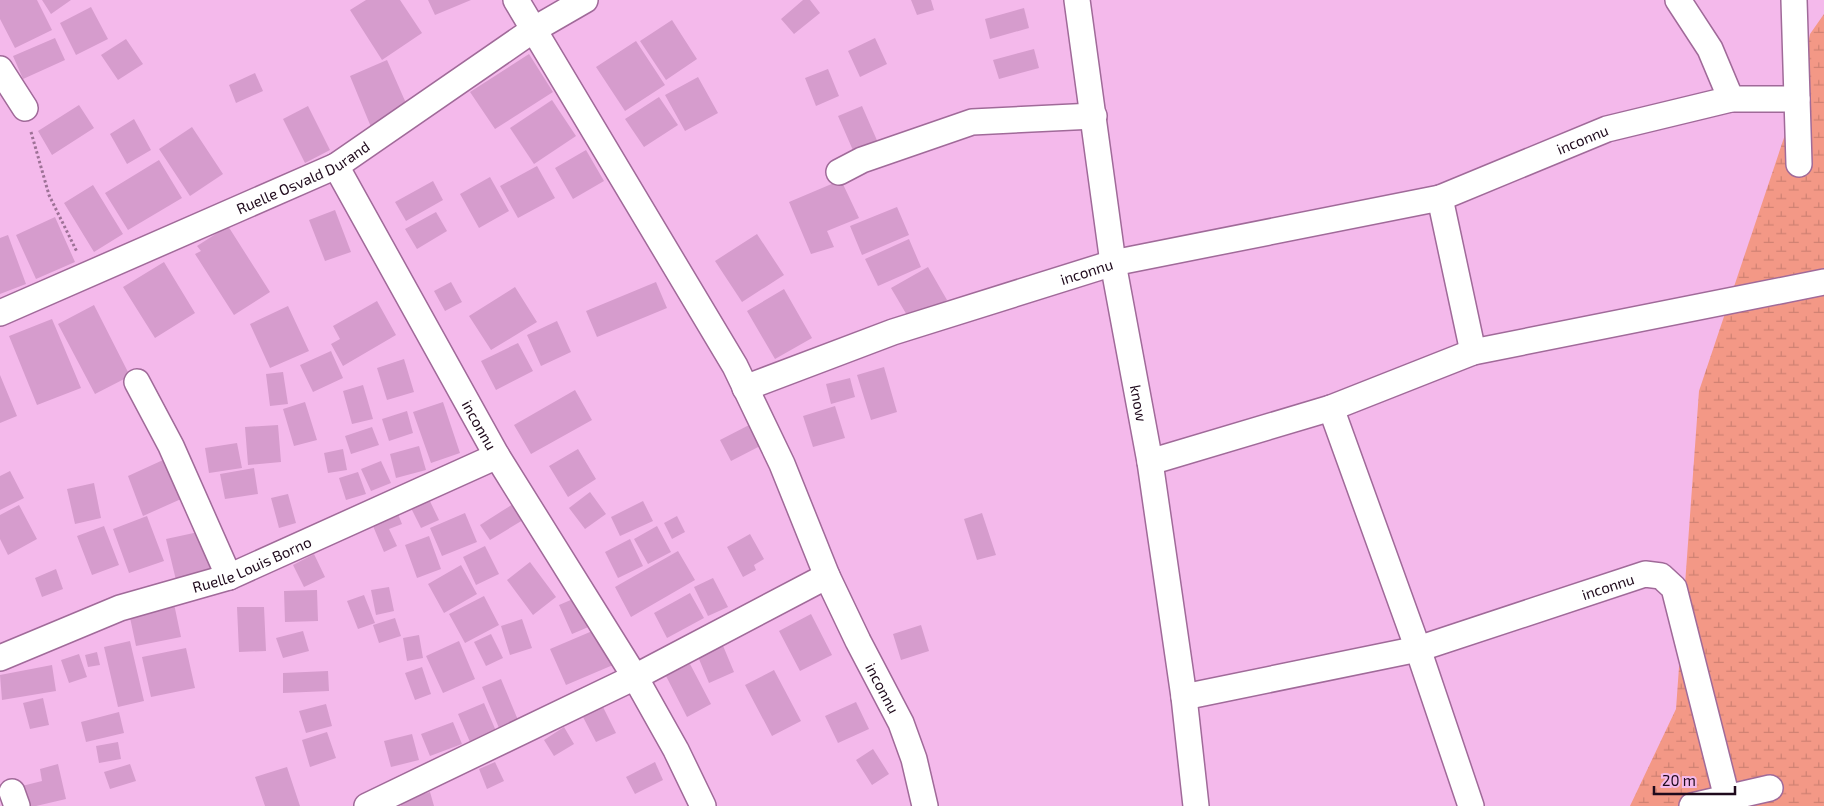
<svg xmlns="http://www.w3.org/2000/svg" width="1824" height="806" viewBox="0 0 1824 806" font-family="'Exo 2',sans-serif">
  <defs>
    <pattern id="wetland-marsh" width="20" height="14" patternUnits="userSpaceOnUse" patternTransform="scale(1.25)"><rect width="20" height="14" fill="#f39886"/><path d="M1 5h8M5 5V1M11 12h8M15 12V8" fill="none" stroke="#d08273"/></pattern>
  </defs>
  <rect width="100%" height="100%" fill="#f4b9eb"/>
  <path fill="url(#wetland-marsh)" d="M1824 14V806H1630L1676 709 1699 391 1797 99 1810 34Z"/>
  <path fill="#d69ccd" d="M0 0H37L52 30 15 48 0 19Z
    M42 0H71L51 14Z
    M366 0H400L422 33 382 60 350 10Z
    M428 0H471L435 15Z
    M803 0H810L820 13 794 34 781 19Z
    M911 0H931L934 10 917 15Z
    M91 7 108 39 76 55 60 23Z
    M1024 8 1029 28 990 39 985 19Z
    M672 20 697 59 666 80 640 41Z
    M55 38 65 60 23 79 13 56Z
    M875 38 887 64 860 77 848 51Z
    M126 39 143 64 118 80 101 55Z
    M636 41 665 85 625 111 596 67Z
    M1034 49 1039 68 999 79 993 60Z
    M529 54 553 92 495 129 470 92Z
    M387 60 409 110 371 127 350 76Z
    M828 69 839 96 816 106 805 78Z
    M255 73 263 91 236 103 229 85Z
    M698 77 718 113 685 131 665 95Z
    M659 97 678 125 644 147 625 119Z
    M552 100 576 136 534 164 510 128Z
    M79 105 94 128 52 155 38 131Z
    M308 106 330 150 305 163 283 119Z
    M862 106 879 145 855 155 838 116Z
    M134 119 151 150 127 164 110 134Z
    M192 127 223 174 190 196 159 149Z
    M586 150 604 181 573 199 555 168Z
    M159 160 182 198 128 230 105 193Z
    M537 166 555 198 518 218 500 186Z
    M490 177 509 211 479 228 460 194Z
    M841 180 859 218 827 231 834 247 811 254 789 202Z
    M433 181 443 200 406 221 395 202Z
    M93 185 123 234 94 252 64 203Z
    M897 207 909 235 862 255 850 226Z
    M335 210 351 252 325 261 309 220Z
    M436 212 447 231 417 249 405 229Z
    M55 217 75 262 36 279 16 235Z
    M228 226 270 292 234 315 195 254 201 251 197 246Z
    M757 234 784 275 742 302 715 261Z
    M8 235 26 284 0 294V238Z
    M909 239 921 267 878 286 865 259Z
    M164 262 195 313 155 338 123 287Z
    M928 267 947 300 911 322 891 288Z
    M451 282 462 302 445 311 434 291Z
    M656 282 667 308 597 337 586 311Z
    M515 287 537 322 491 350 469 316Z
    M784 289 812 338 775 359 747 311Z
    M377 301 396 335 343 366 331 344 340 339 333 326Z
    M94 305 130 376 95 394 58 324Z
    M288 306 309 351 270 368 250 324Z
    M52 319 81 388 37 405 9 336Z
    M557 321 571 352 541 366 527 335Z
    M518 343 533 371 496 390 481 361Z
    M331 351 343 378 313 392 300 365Z
    M404 359 414 392 387 400 377 368Z
    M884 367 897 412 871 420 857 375Z
    M283 372 288 404 270 406 266 374Z
    M0 375 17 416 0 423Z
    M850 378 855 397 831 404 826 384Z
    M363 385 373 419 352 424 343 391Z
    M575 390 592 420 531 454 514 425Z
    M305 402 317 440 294 446 283 409Z
    M443 402 460 453 431 463 413 412Z
    M835 406 845 438 813 447 803 416Z
    M407 411 413 433 389 441 382 419Z
    M753 423 764 444 731 461 720 440Z
    M278 425 281 462 248 465 245 427Z
    M372 427 379 445 351 454 345 436Z
    M237 443 242 468 209 473 205 448Z
    M419 446 426 470 396 478 390 454Z
    M343 449 347 470 328 473 324 453Z
    M578 449 596 479 568 497 549 466Z
    M174 455 190 495 143 516 128 476Z
    M381 461 391 483 371 491 361 469Z
    M254 468 258 494 225 499 220 474Z
    M10 471 24 498 0 510V476Z
    M358 472 366 494 346 500 339 478Z
    M94 483 101 518 75 524 67 489Z
    M590 492 606 514 585 529 569 508Z
    M426 493 439 520 421 528 408 502Z
    M288 494 296 523 279 528 271 498Z
    M643 501 653 521 620 536 611 517Z
    M513 504 523 520 490 540 480 525Z
    M19 505 37 539 8 555 0 539V515Z
    M396 509 402 524 389 529 397 546 384 552 370 519Z
    M465 513 477 542 442 556 430 528Z
    M982 513 996 555 977 560 964 519Z
    M147 516 164 561 129 573 113 529Z
    M677 516 685 532 672 539 664 523Z
    M104 526 119 565 92 575 77 536Z
    M657 526 671 552 648 564 634 539Z
    M203 531 212 572 176 580 166 539Z
    M750 534 764 559 754 565 756 570 743 577 727 547Z
    M429 536 441 569 417 578 405 545Z
    M630 539 643 566 618 578 605 552Z
    M485 546 499 574 476 585 463 557Z
    M678 551 695 580 631 617 615 587Z
    M314 554 325 577 304 587 293 565Z
    M530 562 556 597 533 615 507 580Z
    M461 565 477 594 444 613 428 584Z
    M56 569 63 589 42 597 35 578Z
    M713 578 728 607 708 616 694 587Z
    M389 587 394 611 376 615 371 590Z
    M317 590 318 621 285 622 284 591Z
    M690 593 704 618 667 638 654 613Z
    M364 595 375 623 358 629 347 601Z
    M484 596 499 625 465 643 449 614Z
    M580 596 593 625 572 634 559 605Z
    M173 599 181 637 136 646 128 608Z
    M237 607H264L266 651 239 652Z
    M811 614 832 655 800 671 779 631Z
    M395 618 401 636 379 643 373 625Z
    M522 619 532 648 510 655 501 626Z
    M921 625 929 651 901 660 893 634Z
    M597 629 613 665 566 685 550 649Z
    M303 631 309 651 283 658 276 638Z
    M491 634 503 658 486 666 474 642Z
    M419 635 423 658 407 661 403 638Z
    M130 641 144 701 118 707 104 647Z
    M459 641 475 679 443 693 426 656Z
    M721 641 734 672 709 683 696 652Z
    M186 648 195 688 151 697 142 657Z
    M97 652 100 665 88 667 85 655Z
    M79 654 87 677 69 683 61 660Z
    M690 664 711 704 687 717 666 676Z
    M52 665 56 691 2 700 0 675Z
    M422 667 431 694 415 700 405 673Z
    M774 670 801 721 772 736 745 685Z
    M328 671 329 691 283 693V673Z
    M501 679 518 720 499 728 482 687Z
    M43 698 49 725 30 729 23 703Z
    M856 702 869 729 838 743 825 716Z
    M484 703 496 731 470 742 458 714Z
    M326 704 332 726 306 733 299 711Z
    M603 707 616 733 596 742 583 717Z
    M119 712 124 733 86 742 81 722Z
    M453 722 462 744 430 756 421 734Z
    M564 727 574 744 554 756 544 740Z
    M327 732 336 758 310 767 302 740Z
    M412 734 419 760 391 767 384 741Z
    M118 742 121 759 99 763 96 746Z
    M873 749 889 774 872 785 856 760Z
    M495 762 504 781 487 789 479 769Z
    M655 762 663 780 635 794 626 777Z
    M58 764 66 799 36 806H27L22 786 42 781 40 769Z
    M130 764 136 781 110 789 104 772Z
    M287 767 300 806H265L255 777Z
    M430 792 434 806H401L400 801Z"/>
  <g fill="none" stroke-linecap="round" stroke-linejoin="round">
    <defs>
      <g id="minor">
        <path id="s1" d="M516 0 735 366 782 464 827 576 858 641 901 723 914 759 925 806"/>
        <path id="s2" d="M1077 0 1113 263 1150 462 1184 697 1196 806"/>
        <path d="M1678 0 1710 49 1731 99"/>
        <path d="M1794 0 1799 164"/>
        <path d="M0 69 25 108"/>
        <path id="s3" d="M336 166 497 456 635 677 676 750 703 806"/>
        <path d="M839 172 862 160 972 122 1094 116"/>
        <path id="s4" d="M1440 198 1607 129 1731 99H1797"/>
        <path id="s5" d="M0 313 336 166 533 30 585 0"/>
        <path d="M137 382 171 446 229 577"/>
        <path id="s6" d="M745 388 893 332 1113 263 1440 198 1473 352"/>
        <path d="M1331 408 1473 352 1824 282"/>
        <path id="s7" d="M1150 462 1331 408 1418 649 1645 574 1661 576 1674 588 1727 798"/>
        <path id="s8" d="M0 658 120 608 229 577 497 456"/>
        <path d="M1184 697 1418 649 1471 806"/>
        <path d="M12 792 17 806"/>
        <path d="M367 806 635 677 827 576"/>
        <path d="M1692 806 1770 788"/>
      </g>
    </defs>
    <use href="#minor" stroke="#a06a99" stroke-width="28"/>
    <path stroke="#9d7196" stroke-width="3" stroke-dasharray="2.5 2.5" stroke-linecap="butt" d="M31 132 49 195 77 252"/>
    <use href="#minor" stroke="#fff" stroke-width="25"/>
  </g>
  <g text-anchor="middle" dominant-baseline="central" stroke-width="4" stroke-linejoin="round" paint-order="stroke">
    <g font-size="15" fill="#1f0a1c" stroke="#f4b9eb">
      <text stroke="none"><textPath href="#s4" startOffset="154">inconnu</textPath></text>
      <text stroke="none"><textPath href="#s5" startOffset="332">Ruelle Osvald Durand</textPath></text>
      <text stroke="none"><textPath href="#s6" startOffset="361">inconnu</textPath></text>
      <text stroke="none"><textPath href="#s2" startOffset="408">know</textPath></text>
      <text stroke="none"><textPath href="#s3" startOffset="296">inconnu</textPath></text>
      <text stroke="none"><textPath href="#s8" startOffset="269">Ruelle Louis Borno</textPath></text>
      <text stroke="none"><textPath href="#s7" startOffset="645">inconnu</textPath></text>
      <text stroke="none"><textPath href="#s1" startOffset="781">inconnu</textPath></text>
    </g>
  </g>
  <path d="M1654 786v8h81v-8" fill="none" stroke="#1f0a1c" stroke-width="2.5"/>
  <text x="1662" y="786" font-size="15" fill="#1f0a1c" stroke="#f4b9eb" stroke-width="4" paint-order="stroke">20 m</text>
</svg>
